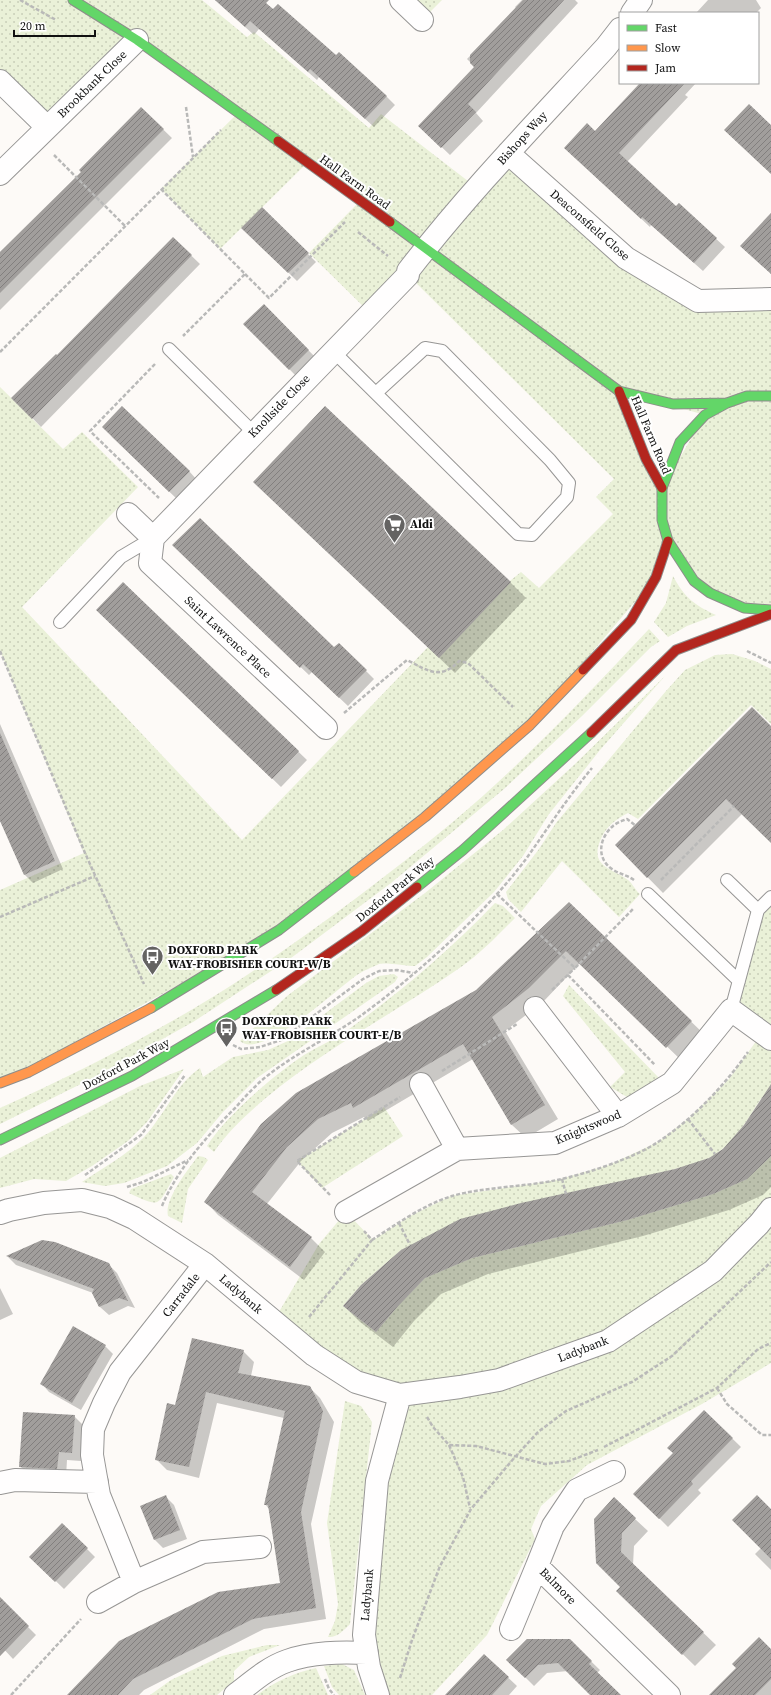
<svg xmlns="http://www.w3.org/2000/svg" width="771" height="1695" viewBox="0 0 771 1695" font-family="'Source Serif 4',serif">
  <defs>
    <pattern id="grass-dots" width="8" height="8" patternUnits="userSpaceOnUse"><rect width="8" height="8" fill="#eaf1d8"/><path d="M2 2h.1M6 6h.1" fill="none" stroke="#c8ceb8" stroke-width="1.8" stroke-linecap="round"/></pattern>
    <pattern id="building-hatch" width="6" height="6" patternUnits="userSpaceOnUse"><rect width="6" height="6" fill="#a19e9c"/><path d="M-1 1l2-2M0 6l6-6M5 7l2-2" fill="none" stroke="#827f7e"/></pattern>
  </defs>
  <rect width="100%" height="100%" fill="#fdfaf7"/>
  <path fill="url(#grass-dots)" fill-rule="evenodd" d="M0 0H202L247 37 254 32 369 128 381 114 477 188 508 153 698 301 771 299V610L710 593 668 541 656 577 530 725 279 930 0 1083V890L84 853 0 651V387L63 449 82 432 138 487 22 607 242 840 428 647 521 572 539 588 613 514 596 497 614 479 408 275 370 313 309 253 360 201 307 163 220 249 161 189 238 113 137 40 47 127 0 81ZM620 391 705 415 662 488Z
    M401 0H442L422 20Z
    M673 576C684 597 694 605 716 615L687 626 668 637 654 622 666 603Z
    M649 629 660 641 651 647 582 716 504 789 391 883 291 958 193 1022 89 1080 0 1124V1108C80 1072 164 1029 238 981 313 932 385 878 454 821 524 762 587 695 649 629Z
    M732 654 755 661 771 669V724L751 705 638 819 628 813C615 820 606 826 600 841 590 867 612 868 628 880 633 884 635 890 640 894L619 917 562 861 521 912 508 899 506 892 539 849 556 823 666 691 685 670 715 655Z
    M665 676 600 750 549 814 523 856 494 892 427 957 415 966C406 966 386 962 379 964 372 967 363 971 357 975 338 988 261 1061 240 1041L287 996 425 893 503 830 575 764Z
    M771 897V1103L762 1097C748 1119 734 1144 711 1157 700 1163 687 1166 675 1169L401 1250 361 1285 343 1306 376 1332 398 1306 425 1278 472 1258 627 1220 713 1194 747 1179 771 1156V1363L702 1404 587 1465 541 1506 531 1529 535 1539 487 1635 432 1695H378L364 1635 400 1396 273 1322 319 1244 346 1212 373 1240 410 1216 451 1196 557 1180 609 1165 658 1142 688 1119 729 1079 762 1033 731 1010 758 910Z
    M495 903 503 906 515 918C498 935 481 953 461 967 397 1012 327 1047 267 1097 248 1113 228 1131 214 1152L207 1146C226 1116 275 1074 304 1055 319 1046 335 1039 349 1029 402 991 450 950 495 903Z
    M394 974 398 977 395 982 257 1078 223 1112 197 1143 167 1166 124 1183 105 1186 82 1182C103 1168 127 1155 144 1137 164 1116 176 1084 200 1068L203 1077 233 1057 268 1050 288 1041 366 983 379 976Z
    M569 985 659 1078 637 1095 627 1097 610 1087 625 1072 563 996Z
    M184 1069 147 1122 128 1141 92 1166 66 1181 34 1179 0 1188V1158L140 1086Z
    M384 1107 403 1136 322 1188 297 1161Z
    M198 1156 204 1157 208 1160 188 1189 182 1223 168 1216C164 1199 188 1170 198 1156Z
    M171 1174 174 1177C157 1207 161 1208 129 1193L131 1189Z
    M345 1401 361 1406 372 1422 350 1624C344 1630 337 1638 328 1637L335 1621 338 1604 327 1523Z
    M267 1645H280L249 1657 234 1671V1681L217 1695H150L171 1680 222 1656Z
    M342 1664 354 1670 365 1695H339L332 1687 324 1666Z
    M316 1668 328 1695H257C276 1681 294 1673 316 1668Z"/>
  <path fill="#0003" d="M215 0H261L386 96 395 105 374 127 319 77 317 80 259 29 254 35Z
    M522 0H575L578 3 476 113 483 121 450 155 428 134 475 67 467 59 516 8 515 7Z
    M708 0H756L761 8 756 13H696Z
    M641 83H696L685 95 688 97 627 162 676 207 679 205 725 247 703 271 651 225 650 227 574 156Z
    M141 108 172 138 0 310V254L82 172Z
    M262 208 316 262 297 281 243 228Z
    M173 238 200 264 41 427 13 398 57 357Z
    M264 305 317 359 298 378 245 324Z
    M111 436 189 471 197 480 178 500Z
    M271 498 510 582 526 598 455 673Z
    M182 554 334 649 339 644 374 679 348 706 312 672 309 675Z
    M123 583 307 760 281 787 106 618Z
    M0 724 63 869 33 883 24 874 0 819Z
    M771 727V841L742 814 663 893 616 845Z
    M569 904 705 1035 681 1060 580 963 543 1002 505 1031 558 1119 526 1138 512 1125 473 1059 368 1121 364 1117 332 1133 301 1161 267 1204 311 1238 325 1252 304 1280 218 1215 205 1201 261 1125 477 991Z
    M771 1104V1187L763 1195 729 1210 643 1236 488 1274 441 1294 414 1321 393 1347 360 1322 344 1306 676 1170 710 1159 724 1150Z
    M8 1257 108 1264 117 1273 135 1308 128 1306 109 1315 100 1307 93 1293 16 1265Z
    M0 1288 13 1314 0 1320Z
    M105 1346 113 1354 81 1410 49 1392 41 1383Z
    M243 1351 254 1362 251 1376 309 1387 320 1398 334 1422 311 1524 326 1619 264 1629 144 1690 139 1695H68L281 1583 269 1509 265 1504 284 1418 217 1403 199 1478 167 1470 156 1459 176 1406Z
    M704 1411 741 1447 698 1490 701 1493 668 1527 635 1494 674 1453Z
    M74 1416 83 1425 81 1461 67 1460 66 1477 29 1475 20 1466Z
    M166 1497 174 1505 187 1539 163 1548 155 1540 142 1506Z
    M771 1511V1570L755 1554 761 1548Z
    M595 1519H635L648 1531 634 1546 633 1565 716 1645 695 1666 630 1603 621 1587Z
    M62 1524 95 1557 64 1589 31 1557Z
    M0 1599 36 1635 13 1659 0 1645Z
    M569 1640 600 1670 597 1673 619 1695H591L568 1671 547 1673 534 1686 508 1660Z
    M771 1650V1695H716Z
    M484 1655 517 1686 509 1695H446Z"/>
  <path fill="url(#building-hatch)" d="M215 0H269L266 3 273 9 278 4 336 55 339 52 387 96 365 119 310 69 308 72 250 21 245 27Z
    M523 0H564L468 104 476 112 441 148 418 126 474 67 470 63V55Z
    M640 83H685L619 153 676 206 679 203 717 238 694 263 642 217 641 219 564 148 587 123 595 131Z
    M749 104 771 125V174L724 130Z
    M141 107 164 129 0 293V252L81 172 79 170Z
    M262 207 309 253 288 273 241 228Z
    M771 213V274L740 246Z
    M173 237 192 255 32 419 11 398 56 354 57 355Z
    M264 304 309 350 289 370 243 324Z
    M122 406 190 471 169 492 102 427Z
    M325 406 511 582 439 658 253 482Z
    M200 518 334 647 339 643 367 670 339 698 303 664 300 668 172 545Z
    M123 582 299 751 272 779 96 610Z
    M752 707 771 726V843L726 799 647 878 615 845Z
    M0 733 55 861 24 875 0 821Z
    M569 902 692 1021 666 1048 566 951 529 988 492 1017 545 1105 511 1125 463 1044 353 1108 351 1103 318 1119 287 1147 252 1192 312 1237 290 1267 204 1202 261 1124 296 1093 476 990Z
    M771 1084V1156L747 1179 713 1194 627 1220 472 1258 425 1278 398 1306 376 1332 343 1306 361 1285 401 1250 460 1219 521 1203 675 1169 709 1158 723 1149 744 1125Z
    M42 1240 55 1242 109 1263 128 1301 119 1298 99 1307 92 1293 94 1289 6 1256Z
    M73 1326 106 1345 72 1403 40 1384Z
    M192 1338 244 1350 238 1373 310 1386 323 1411 301 1512 316 1608 253 1619 133 1679 118 1695H67L119 1641 218 1592 280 1583 268 1505H264L285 1411 206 1392 189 1467 155 1460 167 1403 175 1405Z
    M704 1410 733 1438 691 1481 693 1484 659 1519 633 1494 673 1453 667 1448Z
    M23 1412 75 1415 72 1453 59 1452 57 1469 19 1467Z
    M166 1495 180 1530 154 1540 140 1506Z
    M757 1495 771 1509V1559L732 1520Z
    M614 1497 636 1518 622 1533 621 1552 704 1632 682 1655 616 1591 620 1587 596 1563 594 1519Z
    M62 1523 88 1548 55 1582 29 1557Z
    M0 1597 29 1626 0 1656Z
    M759 1637 771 1649V1679L755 1695H709L736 1668 732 1664Z
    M527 1639H570L592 1661 589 1664 621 1695H590L558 1663 538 1665 525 1678 506 1660Z
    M484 1654 509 1677 492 1695H445Z"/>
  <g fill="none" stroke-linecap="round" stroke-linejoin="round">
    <defs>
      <path id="lane" d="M169 349 254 433
        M333 351 518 534 532 535 567 497 569 483 550 460 442 351 425 348 376 393
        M60 622 121 557 153 538
        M727 880 758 910
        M648 894 739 981
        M731 1010 758 910 771 897"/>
      <path id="street" d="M401 0 422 20
        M632 13 641 0
        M0 81 47 127
        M508 153 626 258 698 301 771 299
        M0 174 137 40
        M128 514 153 538 408 275V271C469 192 539 120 606 47L620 29
        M153 538 150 563 326 728
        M535 1008 618 1116
        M421 1084 457 1149
        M346 1212 457 1149 555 1143 618 1116 672 1083 731 1010 771 1039
        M0 1213 9 1210 44 1203 82 1200 110 1207 134 1218 205 1264 314 1355 356 1382 400 1395 460 1387 499 1380 608 1341 713 1271 759 1224 771 1209
        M614 1472 577 1490 553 1526 537 1566 669 1695
        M0 1483 15 1480 97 1482
        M134 1582 99 1495 92 1455 93 1429 104 1403 120 1372 205 1264
        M98 1602 134 1582 203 1552 260 1547
        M511 1629 537 1566
        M235 1695C251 1683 267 1668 287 1661 312 1652 340 1652 367 1653
        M378 1695 369 1667 364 1635 377 1481 400 1395"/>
      <path id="fast" d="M73 0 137 40 278 141
        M390 222 619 391 673 404 727 403
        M771 396H747L727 403 705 415 680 442 662 488V520L668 541 694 581 710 593 744 608 771 610
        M417 887 463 850 591 733
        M151 1008 279 930 354 872
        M0 1140 132 1076 276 990"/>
      <path id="slow" d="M354 872 425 817 530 725 583 670
        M0 1083 29 1072 151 1008"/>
      <path id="jam" d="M278 141 390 222
        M619 391 646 459 662 488
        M583 670 631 620 656 577 668 541
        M591 733 676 650 771 614
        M276 990 362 931 417 887"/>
    </defs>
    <use href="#lane" stroke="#979695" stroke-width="14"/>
    <use href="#street" stroke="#979695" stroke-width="24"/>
    <use href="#fast" stroke="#8e8d8b" stroke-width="11"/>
    <use href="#slow" stroke="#8e8d8b" stroke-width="11"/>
    <use href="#jam" stroke="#8e8d8b" stroke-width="11"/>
    <path stroke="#b9b9b8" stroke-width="2.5" stroke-dasharray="4 2" stroke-linecap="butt" d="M20 0 56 20
      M186 107 193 157
      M54 155 125 226
      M161 189 245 274 183 336
      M358 232 388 256
      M245 274 269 298 345 222
      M0 352 221 130
      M155 364 90 431 159 498
      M0 651 85 853 144 984
      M747 651 771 663
      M344 713 407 660C427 670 440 681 459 661L468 663 513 707
      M634 880C627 875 619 874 612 869 596 858 599 838 613 826 616 823 622 821 627 819L635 825
      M661 880 734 806
      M497 894 575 968 634 908
      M0 917 95 876
      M568 975 655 1065
      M552 990 575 968
      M233 1045 241 1049 260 1047 281 1040 363 979 379 971 397 970 413 973
      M442 1071 517 1024
      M688 1119 715 1154
      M85 1175 141 1135 185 1075
      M562 1179 566 1194
      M127 1187 143 1182 188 1160
      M330 1195 297 1161 400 1097
      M162 1206C178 1168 207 1136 236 1107 244 1098 253 1088 262 1080 292 1055 327 1039 359 1017 392 993 425 965 455 937 480 913 505 887 526 859 548 828 568 797 592 768
      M399 1223 410 1245
      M372 1240C395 1225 425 1204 452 1196 483 1187 524 1187 557 1180 586 1174 634 1158 658 1142 693 1119 724 1086 748 1052
      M309 1317 372 1240 364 1231
      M717 1388 727 1404 762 1435H771
      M427 1417 433 1427 449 1445 476 1446 545 1464 569 1461 598 1450
      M449 1445 463 1477 470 1508
      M604 1447 717 1388 758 1349 771 1343
      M400 1678 412 1640 440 1566 471 1509 515 1457 538 1432 566 1411 632 1382 672 1356 771 1262
      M325 1679 329 1689 334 1695
      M11 1695 81 1619"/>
    <use href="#lane" stroke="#fffefe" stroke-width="12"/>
    <use href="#street" stroke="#fffefe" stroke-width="22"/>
    <use href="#fast" stroke="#63d668" stroke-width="9"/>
    <use href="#slow" stroke="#ff974d" stroke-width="9"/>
    <use href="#jam" stroke="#b3261e" stroke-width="9"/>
  </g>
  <defs>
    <symbol id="supermarket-pin" viewBox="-11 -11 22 30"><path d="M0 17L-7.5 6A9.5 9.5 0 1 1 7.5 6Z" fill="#646362" stroke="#fff"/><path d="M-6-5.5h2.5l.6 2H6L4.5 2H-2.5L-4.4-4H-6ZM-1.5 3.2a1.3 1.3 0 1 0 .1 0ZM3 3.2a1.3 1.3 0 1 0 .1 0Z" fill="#fff"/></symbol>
    <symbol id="bus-pin" viewBox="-11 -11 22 30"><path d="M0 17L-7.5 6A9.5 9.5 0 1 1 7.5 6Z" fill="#646362" stroke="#fff"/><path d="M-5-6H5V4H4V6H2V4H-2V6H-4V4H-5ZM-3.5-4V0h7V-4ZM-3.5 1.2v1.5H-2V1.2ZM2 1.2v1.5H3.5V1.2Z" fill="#fff"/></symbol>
  </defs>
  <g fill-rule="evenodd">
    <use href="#supermarket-pin" x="382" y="512" width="25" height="34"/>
    <use href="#bus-pin" x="140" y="944" width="25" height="34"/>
    <use href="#bus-pin" x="214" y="1016" width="25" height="34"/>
  </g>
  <g text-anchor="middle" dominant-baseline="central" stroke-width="4" stroke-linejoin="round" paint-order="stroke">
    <g font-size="12" fill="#111" stroke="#fff">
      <text transform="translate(92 84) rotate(-44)">Brookbank Close</text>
      <text transform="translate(522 138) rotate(-48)">Bishops Way</text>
      <text transform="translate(355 182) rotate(36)">Hall Farm Road</text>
      <text transform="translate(590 225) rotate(41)">Deaconsfield Close</text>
      <text transform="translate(279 406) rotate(-46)">Knollside Close</text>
      <text transform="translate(651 435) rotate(67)">Hall Farm Road</text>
      <text transform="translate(228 637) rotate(43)">Saint Lawrence Place</text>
      <text transform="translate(395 889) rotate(-39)">Doxford Park Way</text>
      <text transform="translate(126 1064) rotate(-28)">Doxford Park Way</text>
      <text transform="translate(588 1127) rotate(-23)">Knightswood</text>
      <text transform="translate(241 1294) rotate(41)">Ladybank</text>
      <text transform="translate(181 1295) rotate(-52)">Carradale</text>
      <text transform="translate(583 1349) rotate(-21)">Ladybank</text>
      <text transform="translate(558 1586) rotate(45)">Balmore</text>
      <text transform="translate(367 1595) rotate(-85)">Ladybank</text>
    </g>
    <g font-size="12" font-weight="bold" fill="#111" stroke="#fff" text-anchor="start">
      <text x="410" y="524">Aldi</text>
      <text x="168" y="950">DOXFORD PARK<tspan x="168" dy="14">WAY-FROBISHER COURT-W/B</tspan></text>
      <text x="242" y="1021">DOXFORD PARK<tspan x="242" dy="14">WAY-FROBISHER COURT-E/B</tspan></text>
    </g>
  </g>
  <rect x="619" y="12" width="140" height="72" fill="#ffffff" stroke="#a0a0a0"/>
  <rect x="627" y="25" width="20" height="6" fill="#63d668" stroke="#a0a0a0"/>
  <text x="655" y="32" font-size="12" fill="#111111">Fast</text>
  <rect x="627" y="45" width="20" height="6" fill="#ff974d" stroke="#a0a0a0"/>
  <text x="655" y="52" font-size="12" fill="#111111">Slow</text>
  <rect x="627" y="65" width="20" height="6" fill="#b3261e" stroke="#a0a0a0"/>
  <text x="655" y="72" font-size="12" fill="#111111">Jam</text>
  <path d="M14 30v6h81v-6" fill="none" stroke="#111111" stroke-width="2"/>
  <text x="20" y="30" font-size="12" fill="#111111" stroke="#ffffff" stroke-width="3" paint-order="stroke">20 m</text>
</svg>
